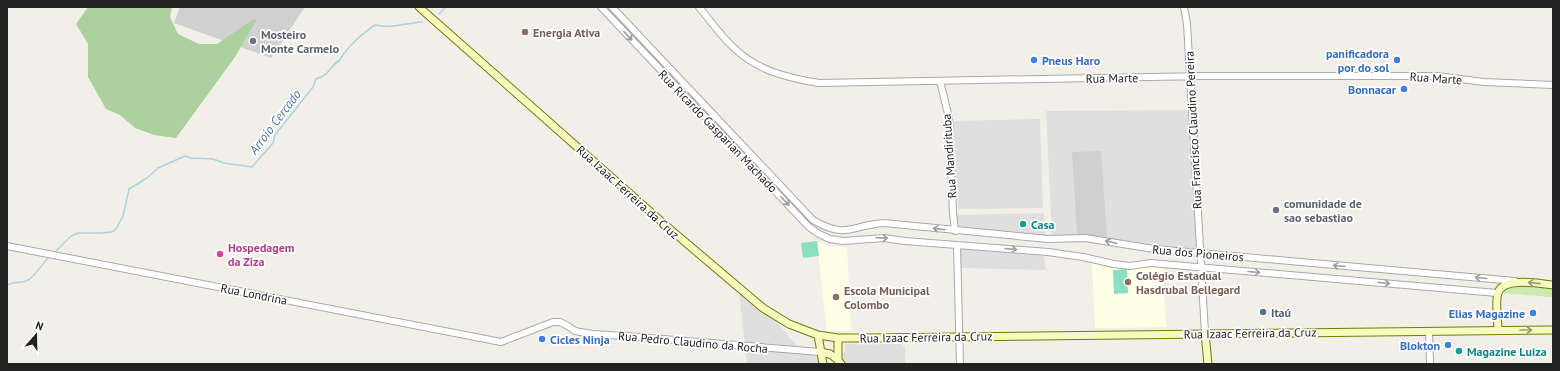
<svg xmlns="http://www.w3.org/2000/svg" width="1560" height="371" viewBox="0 0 1560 371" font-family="'PT Sans',sans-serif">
  <rect width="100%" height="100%" fill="#f2efe9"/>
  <path fill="#e0dfdf" d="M1189 110 1197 249 1052 235 1046 111Z
    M1040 119 1043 208 958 209 953 121Z
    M1044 213 1045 236 958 228 957 215Z
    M961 249 1044 256 1046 270 961 268Z
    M739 291 776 321 802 352 820 356 822 364H747Z
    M845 344H902L905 347V364H844L840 359 845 351Z"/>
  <path fill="#ffffe5" d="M817 242 827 245 847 248 851 331H827Z
    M1092 262 1111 267 1127 268 1147 267 1163 268 1166 327 1095 328Z"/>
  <path fill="#d0d0d0" d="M180 7H305L271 58 174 23Z
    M1101 151 1107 237 1077 234 1072 152Z"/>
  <path fill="#cdebb0" d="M1507 286H1552V297L1499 293Z"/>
  <path fill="#add19e" d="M88 7H172L170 17 178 34 199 44H217L252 20 257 19 235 57 176 138 154 135 135 128 120 115 106 109 88 77V44L76 24Z"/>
  <path fill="#88e0be" d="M817 241 819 256 803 258 801 243Z
    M1127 269 1128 293 1114 294 1113 270Z"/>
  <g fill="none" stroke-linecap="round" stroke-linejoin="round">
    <path stroke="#aad3df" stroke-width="1.5" d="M439 14 446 7
      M54 253 71 236 78 233H101L112 232 116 229 123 216 129 189 147 178 158 168 185 156 191 158 213 159 224 163 252 167 273 143 275 135 313 87 316 79C330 75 330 66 340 60 345 49 364 32 375 25 392 29 405 23 422 22
      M7 285C15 281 22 284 28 280 35 276 43 263 49 257"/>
    <defs>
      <path id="tertiary" d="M601 7 809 227 819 234 830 239 843 241 884 238 905 241 1048 252 1083 257 1114 264 1130 266 1151 263 1497 293
        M612 7 813 220C847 240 851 225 884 223L1048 239 1085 238 1154 249 1515 281
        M699 7C710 20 720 35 733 47 756 70 787 78 819 83L1203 76H1437L1484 82 1553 85
        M1184 7 1187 24 1205 333
        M940 81 949 118 953 213 955 231
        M957 245 960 364
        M7 246 501 342 553 322H560L568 326 575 331 592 334 626 336 820 352
        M1429 331 1430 364"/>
      <path id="secondary" d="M419 7 671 230 763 308 789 324 818 335 838 338H872L1553 330
        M1498 330C1498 322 1495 300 1498 293 1503 276 1540 284 1553 285
        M1205 333 1208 364
        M818 335 823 364
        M838 338V360L841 364
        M820 352 830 354 838 360"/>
    </defs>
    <use href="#tertiary" stroke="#a9a9a9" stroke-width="8"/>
    <use href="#secondary" stroke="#707d05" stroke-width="9"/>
    <use href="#tertiary" stroke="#fff" stroke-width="6"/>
    <use href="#secondary" stroke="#f7fabf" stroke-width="7"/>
  </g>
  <defs><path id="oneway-shaft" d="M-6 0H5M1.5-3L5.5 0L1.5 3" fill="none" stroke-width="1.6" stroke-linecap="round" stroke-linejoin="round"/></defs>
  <g stroke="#9c9c9c">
    <use href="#oneway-shaft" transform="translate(628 36) rotate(47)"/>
    <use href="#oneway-shaft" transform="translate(785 201) rotate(46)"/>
    <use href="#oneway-shaft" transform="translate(939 229) rotate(-173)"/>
    <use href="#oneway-shaft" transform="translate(882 238) rotate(2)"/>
    <use href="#oneway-shaft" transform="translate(1111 242) rotate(-166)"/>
    <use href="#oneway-shaft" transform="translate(1011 249) rotate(5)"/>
    <use href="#oneway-shaft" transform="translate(1339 266) rotate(-175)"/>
    <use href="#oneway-shaft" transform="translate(1254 272) rotate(5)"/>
    <use href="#oneway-shaft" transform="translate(1481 278) rotate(-175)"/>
    <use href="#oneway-shaft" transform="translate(1384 283) rotate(5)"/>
  </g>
  <g stroke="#979978">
    <use href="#oneway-shaft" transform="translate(1534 283) rotate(-174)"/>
    <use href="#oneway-shaft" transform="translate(1526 330)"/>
  </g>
  <g fill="#8d6e63" stroke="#fff" stroke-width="1.5">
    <circle cx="525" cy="32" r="4"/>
    <circle cx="1128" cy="282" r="4"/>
    <circle cx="836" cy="297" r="4"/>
  </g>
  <g fill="#6b7280" stroke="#fff" stroke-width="1.5">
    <circle cx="253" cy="41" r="4"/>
    <circle cx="1276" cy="210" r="4"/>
  </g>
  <g fill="#3f7fe0" stroke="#fff" stroke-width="1.5">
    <circle cx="1034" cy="60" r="4"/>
    <circle cx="1397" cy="60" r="4"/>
    <circle cx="1404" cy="89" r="4"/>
    <circle cx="1533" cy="313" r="4"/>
    <circle cx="542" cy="339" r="4"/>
    <circle cx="1448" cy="345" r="4"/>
  </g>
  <g fill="#0f9aa8" stroke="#fff" stroke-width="1.5">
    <circle cx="1023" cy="224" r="4"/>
    <circle cx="1459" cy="351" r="4"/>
  </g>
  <circle fill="#d1479c" stroke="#fff" stroke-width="1.5" cx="220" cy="254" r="4"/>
  <circle fill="#5c6f8a" stroke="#fff" stroke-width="1.5" cx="1263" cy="312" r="4"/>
  <g text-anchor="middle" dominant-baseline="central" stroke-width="3.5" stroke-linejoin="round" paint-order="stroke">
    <g font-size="12" font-weight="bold" fill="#785e54" stroke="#fff" text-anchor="start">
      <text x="533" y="32">Energia Ativa</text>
      <text x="1136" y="275">Colégio Estadual<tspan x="1136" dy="14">Hasdrubal Bellegard</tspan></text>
      <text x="844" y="290">Escola Municipal<tspan x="844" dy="14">Colombo</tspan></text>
    </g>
    <g font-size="12" font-weight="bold" fill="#5b616d" stroke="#fff" text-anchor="start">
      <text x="261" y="34">Mosteiro<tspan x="261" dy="14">Monte Carmelo</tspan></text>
      <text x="1284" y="203">comunidade de<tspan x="1284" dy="14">sao sebastiao</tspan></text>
    </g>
    <g font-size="12" font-weight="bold" fill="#366cbe" stroke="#fff" text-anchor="end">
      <text x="1389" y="53">panificadora<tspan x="1389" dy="14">por do sol</tspan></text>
      <text x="1042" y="60" text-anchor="start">Pneus Haro</text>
      <text x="1396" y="89">Bonnacar</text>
      <text x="1525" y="313">Elias Magazine</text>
      <text x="550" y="339" text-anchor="start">Cicles Ninja</text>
      <text x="1440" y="345">Blokton</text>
    </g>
    <g font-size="12" fill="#222" stroke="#fff">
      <text transform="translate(1112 78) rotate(-1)">Rua Marte</text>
      <text transform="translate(1436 78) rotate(4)">Rua Marte</text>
      <text transform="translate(1193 130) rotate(-93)">Rua Francisco Claudino Pereira</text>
      <text transform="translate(718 131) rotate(46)">Rua Ricardo Gasparian Machado</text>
      <text transform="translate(949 156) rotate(-94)">Rua Mandirituba</text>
      <text transform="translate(628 192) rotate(42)">Rua Izaac Ferreira da Cruz</text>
      <text transform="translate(1198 253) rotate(5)">Rua dos Pioneiros</text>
      <text transform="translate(254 294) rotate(11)">Rua Londrina</text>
      <text transform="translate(1250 333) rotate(-1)">Rua Izaac Ferreira da Cruz</text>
      <text transform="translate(926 337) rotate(-1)">Rua Izaac Ferreira da Cruz</text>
      <text transform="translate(693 342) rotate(5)">Rua Pedro Claudino da Rocha</text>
    </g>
    <g font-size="12" font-weight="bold" fill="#0d838f" stroke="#fff" text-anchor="start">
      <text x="1031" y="224">Casa</text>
      <text x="1467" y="351">Magazine Luiza</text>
    </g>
    <g font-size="12" font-weight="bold" fill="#b23c85" stroke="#fff" text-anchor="start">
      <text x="228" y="247">Hospedagem<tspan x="228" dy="14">da Ziza</tspan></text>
    </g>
    <g font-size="12" font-weight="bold" fill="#4e5e75" stroke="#fff" text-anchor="start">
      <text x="1271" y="312">Itaú</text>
    </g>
    <g font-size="13" font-style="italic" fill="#4a7aab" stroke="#fff">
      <text transform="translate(275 122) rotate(-53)">Arroio Cercado</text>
    </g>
  </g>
  <rect width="1560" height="371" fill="none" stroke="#222222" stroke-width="16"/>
  <g transform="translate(36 335) rotate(20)" stroke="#ffffff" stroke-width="3" paint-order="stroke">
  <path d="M0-3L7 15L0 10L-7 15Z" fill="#222222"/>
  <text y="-6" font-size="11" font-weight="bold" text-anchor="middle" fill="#222222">N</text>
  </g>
</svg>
